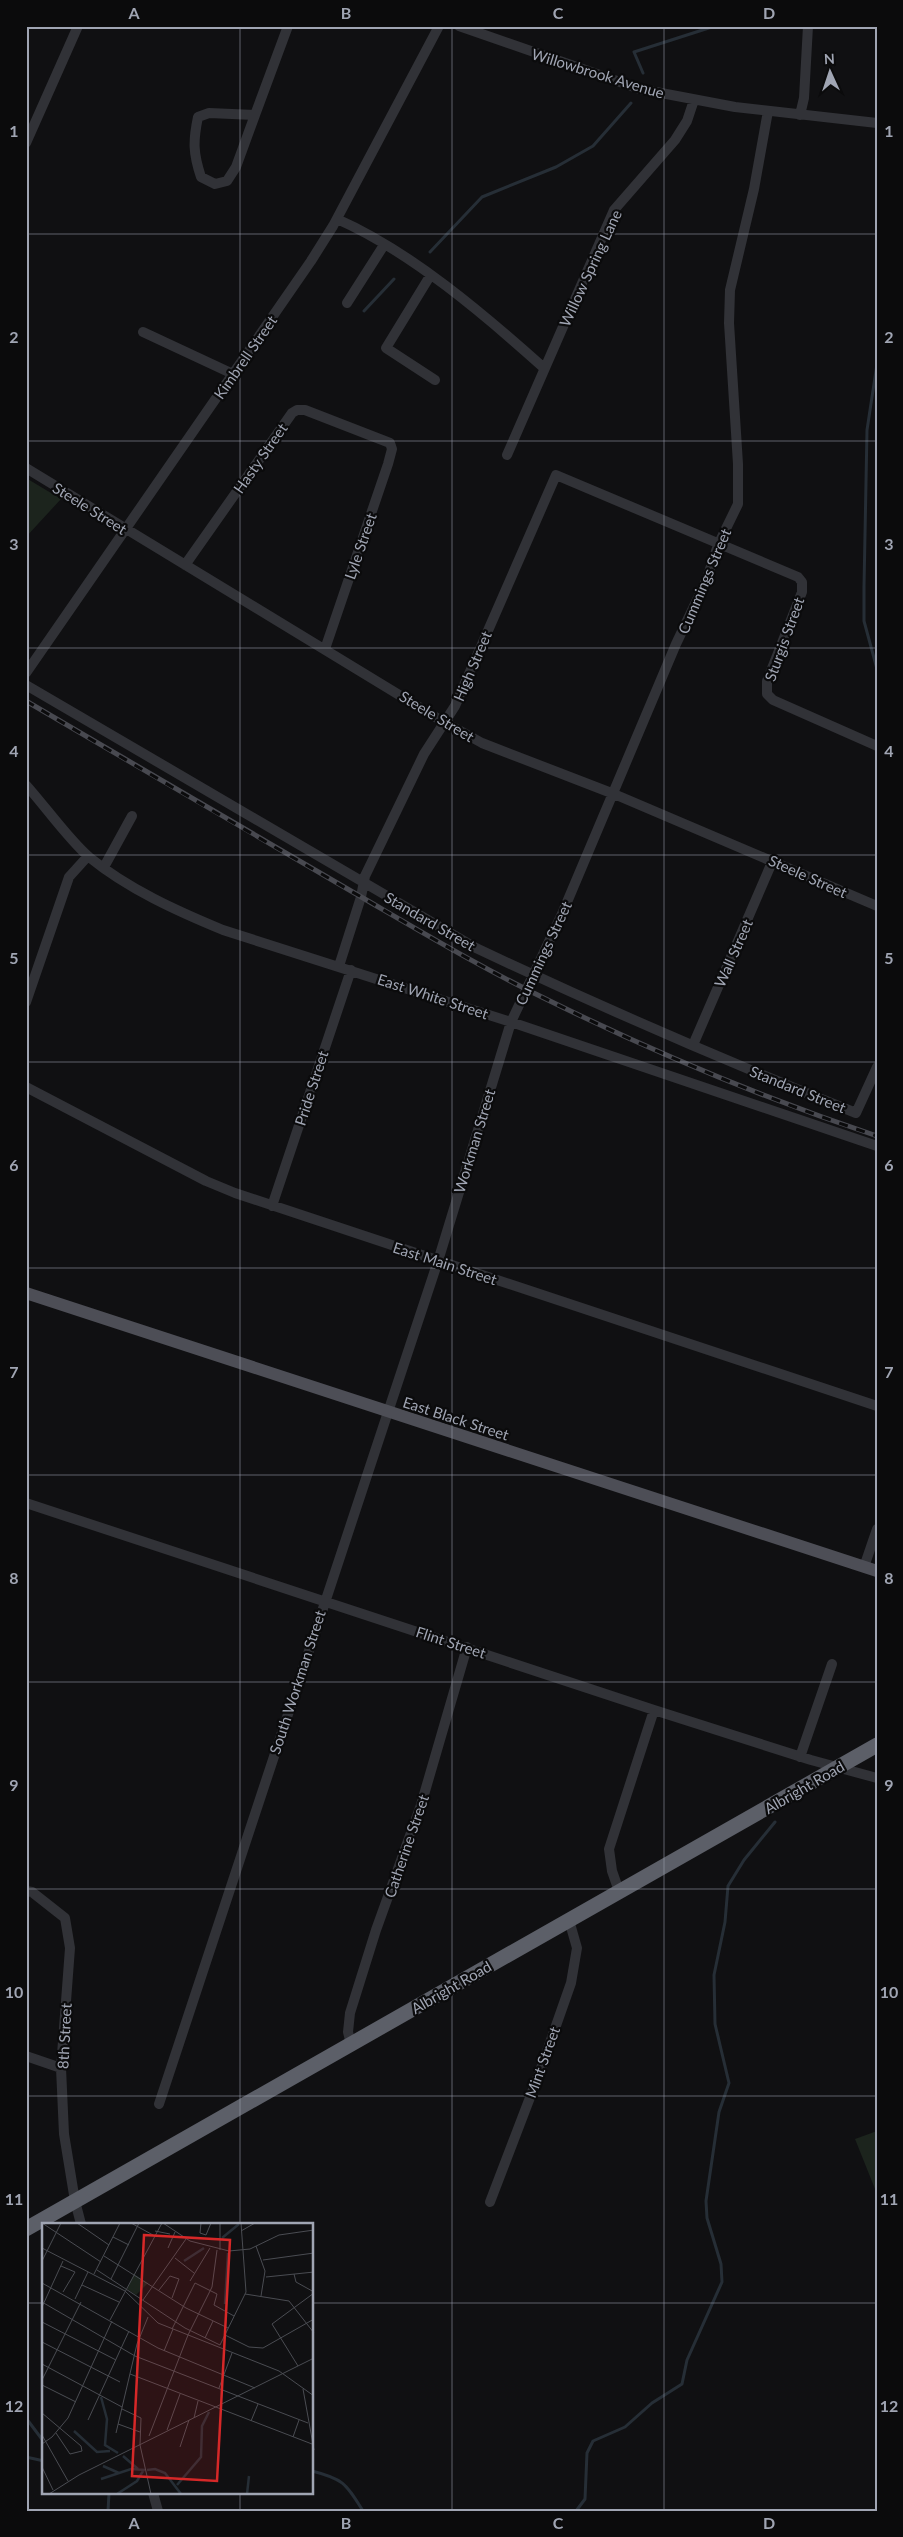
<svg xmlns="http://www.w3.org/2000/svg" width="903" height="2537" viewBox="0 0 903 2537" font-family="Lato,sans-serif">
  <rect width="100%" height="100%" fill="#101012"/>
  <path fill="#1c241d" d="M26 478 61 499 26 537Z
    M877 2131V2194L855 2139Z"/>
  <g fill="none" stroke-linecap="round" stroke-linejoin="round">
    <path stroke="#262e36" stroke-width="3" d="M643 73 634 52 715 26
      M430 252 482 197 556 167 593 146 631 103
      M364 311 394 279
      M877 364 867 430 864 587V621L877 669
      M26 2418 44 2442
      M26 2457 44 2461
      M312 2471C344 2479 346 2484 363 2511
      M108 2511 109 2493
      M576 2511 585 2499 587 2453 593 2441 625 2427 652 2403 682 2384 687 2360 722 2282 721 2264 707 2218 706 2201 719 2112 729 2083 715 2024 714 1975 725 1922 728 1886 744 1860 775 1822"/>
    <path stroke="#313237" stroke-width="10" d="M459 26 640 89 735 107 877 123
      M209 113 255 115 236 167 227 181 215 184 201 177C193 153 193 141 198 117Z
      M255 115 288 26
      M800 115 804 98 808 26
      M26 143 78 26
      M337 219C410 251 485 315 544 368
      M430 276 386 348 435 380
      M347 303 384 245
      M143 332 233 374
      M507 455 614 210 675 140 687 121 694 100
      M26 468 437 718 482 743 614 794 877 906
      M185 565 292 413 297 410H305L390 443 392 449 388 464 325 649
      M26 673 311 261 333 226 439 26
      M26 685 476 948C601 1007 728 1062 856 1113L877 1067
      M26 785C45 806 69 840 89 857 128 889 177 911 223 930L511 1022 877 1146
      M104 867 132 816
      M339 966 361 897 365 876 424 754 455 706 556 475 798 577 802 582V592L767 681V694L773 700 877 746
      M26 1002 69 877 88 856
      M693 1045 773 860
      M26 1087 206 1181 235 1193 877 1406
      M272 1206 351 970
      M26 1503 654 1710 811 1760 877 1778
      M864 1567 877 1529
      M800 1757 832 1664
      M26 1891 32 1892 65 1918 70 1948 61 2068 64 2134 75 2201 81 2224
      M619 1891 612 1871 609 1849 654 1710
      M351 2044 348 2032 350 2013 376 1930 421 1805 467 1647
      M26 2056 61 2068
      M159 2104 438 1261 511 1022 562 914 676 644 706 581 718 545 738 504V464L729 323 730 290 754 189 768 111
      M490 2202 539 2074 571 1983 577 1948 569 1920
      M153 2493 158 2511"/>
    <path stroke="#4d4e56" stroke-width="12" d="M26 1293 877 1571"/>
    <path stroke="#5c5f68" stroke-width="15" d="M26 2229 877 1745"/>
    <defs>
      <path id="rail" d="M26 701C138 767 250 833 363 898 425 934 487 971 552 1002 658 1054 766 1099 877 1136"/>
    </defs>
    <use href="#rail" stroke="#484950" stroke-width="5"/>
    <use href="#rail" stroke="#0b0b0c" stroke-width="3" stroke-dasharray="9" stroke-linecap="butt"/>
  </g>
  <path fill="none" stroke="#a0a5b3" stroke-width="1" stroke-opacity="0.55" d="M240 26V2224M452 26V2511M664 26V2511M26 234H877M26 441H877M26 648H877M26 855H877M26 1062H877M26 1268H877M26 1475H877M26 1682H877M26 1889H877M26 2096H877M26 2303H44M312 2303H877M240 2493V2511"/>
  <g text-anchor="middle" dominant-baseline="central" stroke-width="4.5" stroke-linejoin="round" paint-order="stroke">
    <g font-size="15" fill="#a0a5b3" stroke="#0b0b0c">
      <text transform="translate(598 73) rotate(17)">Willowbrook Avenue</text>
      <text transform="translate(590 268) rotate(-65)">Willow Spring Lane</text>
      <text transform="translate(245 357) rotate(-55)">Kimbrell Street</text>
      <text transform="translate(260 458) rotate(-55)">Hasty Street</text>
      <text transform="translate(90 508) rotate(32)">Steele Street</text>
      <text transform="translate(360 546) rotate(-71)">Lyle Street</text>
      <text transform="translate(704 581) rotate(-67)">Cummings Street</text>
      <text transform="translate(784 639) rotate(-70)">Sturgis Street</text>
      <text transform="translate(472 666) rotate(-67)">High Street</text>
      <text transform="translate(437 716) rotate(31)">Steele Street</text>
      <text transform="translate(808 876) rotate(24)">Steele Street</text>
      <text transform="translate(430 921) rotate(30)">Standard Street</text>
      <text transform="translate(543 953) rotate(-65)">Cummings Street</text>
      <text transform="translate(733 953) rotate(-66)">Wall Street</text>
      <text transform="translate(433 996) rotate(18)">East White Street</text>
      <text transform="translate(311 1088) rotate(-72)">Pride Street</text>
      <text transform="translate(798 1089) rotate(22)">Standard Street</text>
      <text transform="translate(474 1141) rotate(-73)">Workman Street</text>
      <text transform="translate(445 1263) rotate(18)">East Main Street</text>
      <text transform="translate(456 1418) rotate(18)">East Black Street</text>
      <text transform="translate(451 1642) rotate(18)">Flint Street</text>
      <text transform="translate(297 1682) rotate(-72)">South Workman Street</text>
      <text transform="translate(804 1787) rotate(-30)">Albright Road</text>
      <text transform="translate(406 1846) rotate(-71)">Catherine Street</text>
      <text transform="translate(451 1987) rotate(-30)">Albright Road</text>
      <text transform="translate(64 2036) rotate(-87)">8th Street</text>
      <text transform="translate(542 2062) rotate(-70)">Mint Street</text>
    </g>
  </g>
  <g transform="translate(42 2223)">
    <rect width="271" height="271" fill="#101012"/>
    <path d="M92 51 106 60 94 72 85 66Z" fill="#1c241d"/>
    <path fill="none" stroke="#262e36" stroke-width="2.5" d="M180 15 197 1M142 38 162 25M183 81 186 30M59 174 65 196 63 222 76 230M32 208 55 229 68 228M81 233 96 246M61 243 77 250M105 247 113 246 123 250 139 271M59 256 89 246 103 247M135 262 159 234 160 203 167 189M75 271 95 258 101 248M205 271 207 253"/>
    <path fill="none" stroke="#4a4c52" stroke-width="1" d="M0 0 59 39M35 0 67 22M89 0 111 12M121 0 148 18 187 28 208 26 237 12 272 7M159 0 158 10 164 12 169 0M113 8 128 11M199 8 213 0M71 14 87 22M214 23 223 48 219 73M0 25 83 68 116 100 237 148 272 173M126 25 133 9M178 27V0M62 33 144 85 186 105M133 35 152 50M221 37 272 30M0 38 19 0M19 43 33 49 21 69M55 47 143 105 178 122 204 69 199 0M52 51 78 0M252 51 254 59 272 69M224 54 272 49M69 56 97 0M148 58 168 25M0 60 116 125 213 165M40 62 77 79M117 67 128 53 137 56 130 75M203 71 247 78 272 110M33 76 46 49M101 77 144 16M0 79 93 133 196 173M0 84 21 38M68 97 120 0M0 99 74 137M130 106 153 60 175 71 172 82 192 93M183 112 207 124 221 125 272 96M163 115 171 98M0 119 78 159M122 128 131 106M0 141 80 184M256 143 230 101 272 70M88 151 270 221M0 157 39 79M0 162 34 179M177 165 190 130M261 166 272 227M196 173 266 200M80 186 99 195 98 222 109 271M0 190 39 223 40 228 28 231 14 210M152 195 156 178M46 197 87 108M209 198 216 181M76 201 98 209M125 207 138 171M74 210 95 121 106 94M0 212 26 258M107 213 146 112 170 64 175 27M251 214 257 197M0 221 10 214 26 195 70 98M138 224 147 197M0 244 11 267M7 271 37 252 272 135"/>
    <path fill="#d62828" fill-opacity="0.15" stroke="#d62828" stroke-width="2.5" d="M102 12 188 17 175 258 90 253Z"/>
    <rect width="271" height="271" fill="none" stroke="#a0a5b3" stroke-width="2.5"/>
  </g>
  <rect width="903" height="2537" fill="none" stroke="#0b0b0c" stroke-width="55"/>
  <g transform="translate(830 72) rotate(357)" stroke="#0b0b0c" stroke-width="4" paint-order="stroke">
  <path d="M0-4L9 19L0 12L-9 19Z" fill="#a0a5b3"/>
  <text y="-8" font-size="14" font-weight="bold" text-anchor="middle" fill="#a0a5b3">N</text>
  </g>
  <rect x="28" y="28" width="848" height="2482" fill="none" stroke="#a0a5b3" stroke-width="2"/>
  <g font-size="16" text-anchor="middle" font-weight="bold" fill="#a0a5b3">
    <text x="134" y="19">A</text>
    <text x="346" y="19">B</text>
    <text x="558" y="19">C</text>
    <text x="769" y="19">D</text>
    <text x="14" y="137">1</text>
    <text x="889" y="137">1</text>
    <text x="14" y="343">2</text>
    <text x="889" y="343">2</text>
    <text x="14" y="550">3</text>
    <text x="889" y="550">3</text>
    <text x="14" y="757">4</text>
    <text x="889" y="757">4</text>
    <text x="14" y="964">5</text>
    <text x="889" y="964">5</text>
    <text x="14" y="1171">6</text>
    <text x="889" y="1171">6</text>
    <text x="14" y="1378">7</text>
    <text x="889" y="1378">7</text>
    <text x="14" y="1584">8</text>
    <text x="889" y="1584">8</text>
    <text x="14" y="1791">9</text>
    <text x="889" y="1791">9</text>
    <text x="14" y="1998">10</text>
    <text x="889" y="1998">10</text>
    <text x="14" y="2205">11</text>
    <text x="889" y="2205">11</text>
    <text x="14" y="2412">12</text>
    <text x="889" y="2412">12</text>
    <text x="134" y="2529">A</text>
    <text x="346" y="2529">B</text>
    <text x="558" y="2529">C</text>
    <text x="769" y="2529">D</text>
  </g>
</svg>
